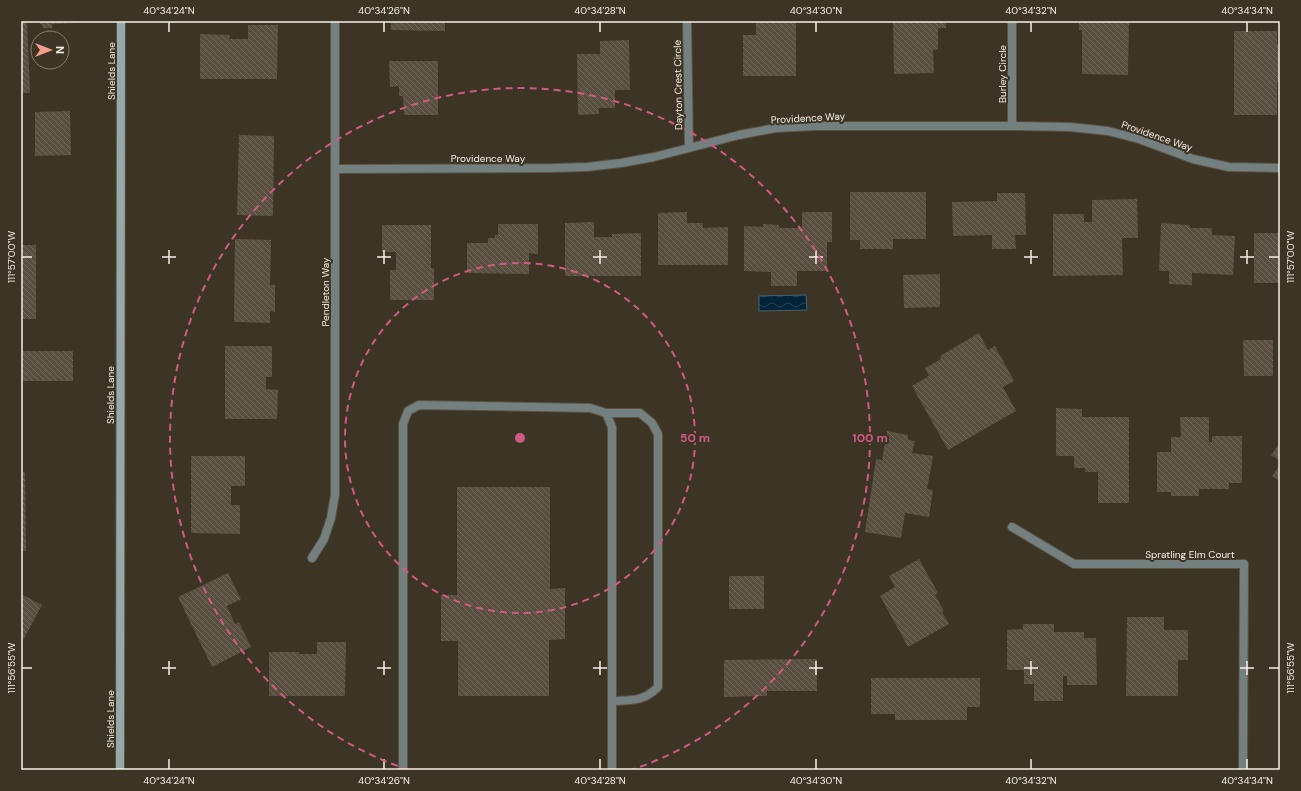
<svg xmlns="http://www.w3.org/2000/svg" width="1301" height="791" viewBox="0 0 1301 791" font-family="'DM Sans',sans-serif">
  <defs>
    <pattern id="water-waves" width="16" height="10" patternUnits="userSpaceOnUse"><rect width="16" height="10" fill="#002539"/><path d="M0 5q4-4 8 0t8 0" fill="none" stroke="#264556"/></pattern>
    <pattern id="building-back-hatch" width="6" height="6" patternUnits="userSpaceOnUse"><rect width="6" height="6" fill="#584f40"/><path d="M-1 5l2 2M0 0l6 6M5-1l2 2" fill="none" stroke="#71695c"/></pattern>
  </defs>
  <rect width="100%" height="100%" fill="#3c3425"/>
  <path fill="url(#water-waves)" stroke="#4a626d" d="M806 295 807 310 759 311V296Z"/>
  <path fill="url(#building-back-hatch)" d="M21 21H27L30 93H21Z
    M40 21H75V23L52 24V28H43L42 24H40Z
    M391 21H445V31L391 30Z
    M756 21H796V76H743V35H756Z
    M893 21H946V28H938V49L933 50 934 73 894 74Z
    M1079 21H1129L1128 75 1082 74V30H1079Z
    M248 25H278L277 79H200V34L230 35 229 39H248Z
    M1234 31H1277V44H1280V82H1277V115H1234Z
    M629 40 630 90H615V108H599V114L578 115 577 54H600V41Z
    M389 61H438V115H404L403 96H399V86L390 87Z
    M70 111 71 155 35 156V112Z
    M239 135 274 136 273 216 237 215Z
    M850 192H926V239H893V249H860V240H850Z
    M997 193H1025L1026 235H1015L1016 249H992V235L953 236 952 202 997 201Z
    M1137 199 1138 238H1122L1123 275 1053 276V214H1084V222H1092V200Z
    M687 212V223H703V228L728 227V265H658V213Z
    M802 212H832V242H827V271H797V286H771V272L744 271V226L763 227V224L779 225V228H802Z
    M594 222V237H612V234L641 233V276H565V223Z
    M1161 223 1190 225V228H1212V235L1235 236 1233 275 1192 273V285L1169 284V271H1159Z
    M498 224H538V254L529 253V274L467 273V243H488V238H495V235H498Z
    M382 225H431V268H434V300H390V270H396V252H382Z
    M1254 233H1280V283H1254Z
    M235 239 271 240 270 285H275V312L270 311V323L234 322Z
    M21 245H36V319H21Z
    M940 274V307L904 308 903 275Z
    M979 333 988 350 995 346 1014 381 1003 387 1016 411 948 450 912 386 929 376 925 368 941 359 940 356Z
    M1243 340H1273V376H1244Z
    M225 346H272V377H266V389L278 390 277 419H225Z
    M22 351H73V381H22Z
    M1056 408 1082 409V417H1129V503H1098V472H1085V468H1074V456H1056Z
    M1180 417H1209V442H1212V436H1242V483H1229V489H1199V496H1171V492H1157V452H1171V437H1181Z
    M887 431 908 435V440L915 441 912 453 933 456 927 489 933 490 929 517 905 513 901 538 865 532 876 459 882 460Z
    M1280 443V461L1271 455Z
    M191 456H245V486H231V505H240V534L191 533Z
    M1280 465V481L1272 476Z
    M21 472H25L26 551H21Z
    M457 487H550V589L565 588V639L549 640V696H458V641H441V595H457Z
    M919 559 938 593 935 595 944 611 942 612 949 624 908 647 880 596 895 587 889 576Z
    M228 573 241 599 227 606 235 624 239 622 251 647 212 667 178 597Z
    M729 576H764V609H729Z
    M21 594 42 605 21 644Z
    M1127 617H1164V630H1188V660H1178V696H1126Z
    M1023 624H1054V632H1084V638H1096L1097 685H1067V676H1063V701H1034V684H1024V670H1007V630L1023 629Z
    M317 642H346L345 696H269V652H299V654H317Z
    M817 659V691H767V696L724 697V660Z
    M871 678H980V707H967V720H895V714H871Z"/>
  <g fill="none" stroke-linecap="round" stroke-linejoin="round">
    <defs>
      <path id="lane" d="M606 413H640L652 423 658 434V687C643 702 632 700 612 701
        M403 770V424L408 411 419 405 590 408 606 413 612 427V770"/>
      <path id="street" d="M687 21 689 148
        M1012 21V126
        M335 169 553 168 587 167 621 163 654 157 739 135 776 128 814 126H1012L1070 127 1108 131 1139 139 1193 159 1229 167 1280 168
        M1012 527 1074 564H1244L1243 770
        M312 558 324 539 331 518 335 495V21"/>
      <path id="secondary" d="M120 770 121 21"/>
    </defs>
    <use href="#lane" stroke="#5a5244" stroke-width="10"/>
    <use href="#street" stroke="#5a5244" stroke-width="10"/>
    <use href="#secondary" stroke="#5a5244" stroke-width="10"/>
    <use href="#lane" stroke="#747f7f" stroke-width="8"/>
    <use href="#street" stroke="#747f7f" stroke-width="8"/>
    <use href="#secondary" stroke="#98a8a9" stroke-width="8"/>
  </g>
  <path fill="none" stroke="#f5f0e7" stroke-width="1.5" d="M169 22V32M384 22V32M600 22V32M816 22V32M1031 22V32M1247 22V32M169 250V264M384 250V264M600 250V264M816 250V264M1031 250V264M1247 250V264M22 257H32M162 257H176M377 257H391M593 257H607M809 257H823M1024 257H1038M1240 257H1254M1269 257H1279M169 661V675M384 661V675M600 661V675M816 661V675M1031 661V675M1247 661V675M22 668H32M162 668H176M377 668H391M593 668H607M809 668H823M1024 668H1038M1240 668H1254M1269 668H1279M169 759V769M384 759V769M600 759V769M816 759V769M1031 759V769M1247 759V769"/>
  <g fill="none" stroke="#d15985" stroke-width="2" stroke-dasharray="7 5">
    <circle cx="520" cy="438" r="175"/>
    <path d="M409 770A350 350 0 1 1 631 770"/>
  </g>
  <g text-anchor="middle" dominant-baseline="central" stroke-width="4" stroke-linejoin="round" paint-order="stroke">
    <g font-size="10" fill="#f5f0e7" stroke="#3c3425">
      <text transform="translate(111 71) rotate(-90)">Shields Lane</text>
      <text transform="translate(1002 74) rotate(-90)">Burley Circle</text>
      <text transform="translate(678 85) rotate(-91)">Dayton Crest Circle</text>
      <text transform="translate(808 118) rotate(-3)">Providence Way</text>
      <text transform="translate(1157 136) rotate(19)">Providence Way</text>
      <text x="488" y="158">Providence Way</text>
      <text transform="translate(325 292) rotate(-90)">Pendleton Way</text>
      <text transform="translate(110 395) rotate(-90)">Shields Lane</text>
      <text x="1190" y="554">Spratling Elm Court</text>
      <text transform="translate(110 719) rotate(-90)">Shields Lane</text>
    </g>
  </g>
  <circle cx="520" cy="438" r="6" fill="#d15985" stroke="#3c3425" stroke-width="2"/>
  <g font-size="12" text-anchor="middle" font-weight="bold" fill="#d15985" stroke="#3c3425" stroke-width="4" stroke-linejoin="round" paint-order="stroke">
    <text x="695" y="442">50 m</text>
    <text x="870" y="442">100 m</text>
  </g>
  <rect width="1301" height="791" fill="none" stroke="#3c3425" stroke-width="44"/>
  <g transform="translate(50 50) rotate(90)"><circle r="19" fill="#3c3425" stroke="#867f73"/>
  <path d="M0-3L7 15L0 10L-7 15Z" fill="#f49d8b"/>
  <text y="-6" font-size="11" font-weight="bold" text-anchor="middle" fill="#f5f0e7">N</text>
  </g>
  <rect x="22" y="22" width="1257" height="747" fill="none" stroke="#f5f0e7" stroke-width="1.5"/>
  <g font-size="10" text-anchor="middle" fill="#f5f0e7">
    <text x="169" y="14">40°34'24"N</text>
    <text x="384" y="14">40°34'26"N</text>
    <text x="600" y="14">40°34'28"N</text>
    <text x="816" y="14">40°34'30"N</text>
    <text x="1031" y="14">40°34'32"N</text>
    <text x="1247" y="14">40°34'34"N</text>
    <text transform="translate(1290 257) rotate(-90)" y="4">111°57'00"W</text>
    <text transform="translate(11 257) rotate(-90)" y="4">111°57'00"W</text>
    <text transform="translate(1290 668) rotate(-90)" y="4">111°56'55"W</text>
    <text transform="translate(11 668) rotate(-90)" y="4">111°56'55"W</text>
    <text x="169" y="784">40°34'24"N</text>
    <text x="384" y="784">40°34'26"N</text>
    <text x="600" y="784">40°34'28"N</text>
    <text x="816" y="784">40°34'30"N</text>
    <text x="1031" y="784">40°34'32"N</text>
    <text x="1247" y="784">40°34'34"N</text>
  </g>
</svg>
